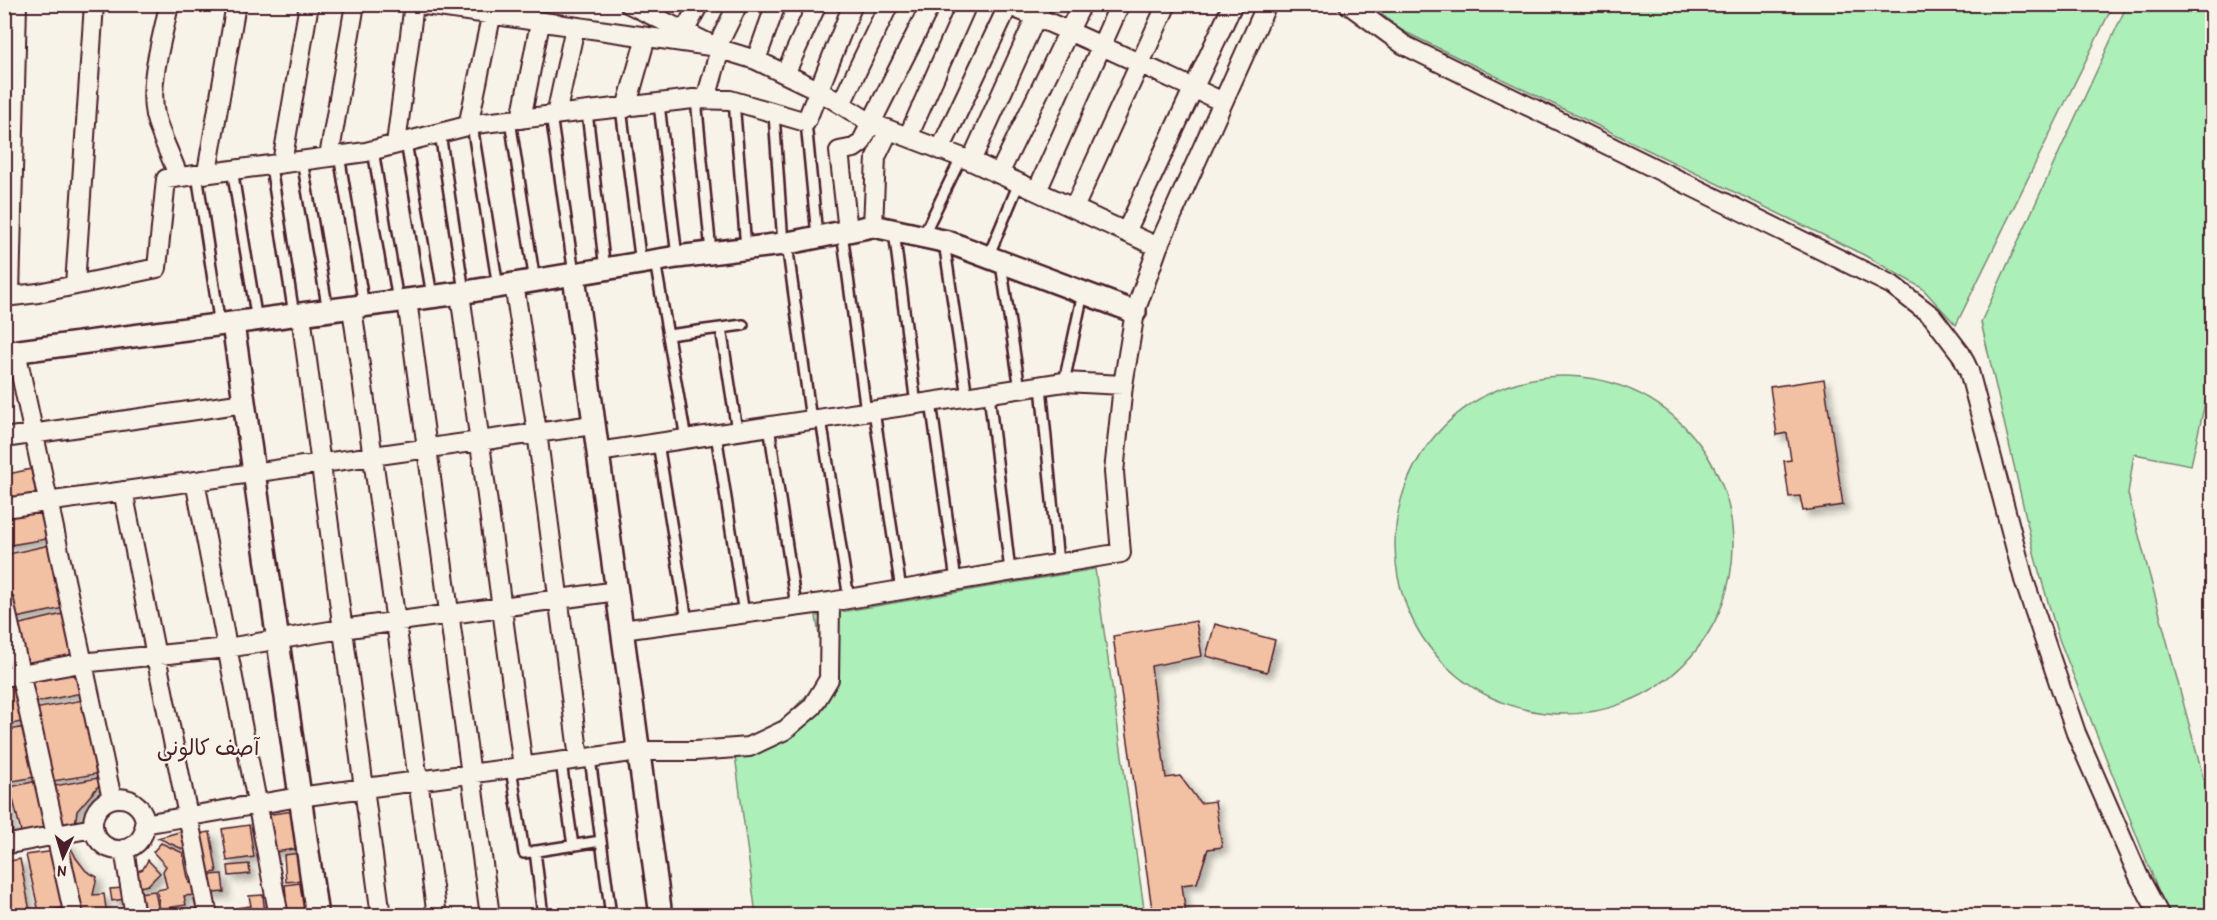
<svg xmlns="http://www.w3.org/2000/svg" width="2217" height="920" viewBox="0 0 2217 920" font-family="'Patrick Hand','Playpen Sans Arabic',sans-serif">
  <defs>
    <filter id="shadow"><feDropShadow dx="5.5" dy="5.5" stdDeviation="3" flood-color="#0004"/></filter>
  </defs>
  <rect width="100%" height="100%" fill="#f7f3e8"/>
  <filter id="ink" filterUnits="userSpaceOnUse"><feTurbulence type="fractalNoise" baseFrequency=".0167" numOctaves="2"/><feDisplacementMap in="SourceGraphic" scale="12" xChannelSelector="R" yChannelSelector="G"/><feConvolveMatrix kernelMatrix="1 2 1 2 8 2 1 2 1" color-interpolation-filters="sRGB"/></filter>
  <g filter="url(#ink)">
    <path fill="#acefb9" stroke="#7b8772" stroke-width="1.5" d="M1372 5H2113L1956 325 1922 288 1864 255 1399 29Z
      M2127 5H2212V372L2191 465 2134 454 2128 494 2212 811V915H2168L2059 639 2036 561 1981 322Z
      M1395 545a169 169 0 1 1 338 0a169 169 0 1 1-338 0Z
      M1095 569 1145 915H756L735 755 780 723 825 676 816 616Z"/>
    <path fill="#f2c0a2" stroke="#4a1f2b" stroke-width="1.5" filter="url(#shadow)" d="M1824 379 1843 505 1803 511 1800 496 1789 497 1784 461 1791 460 1787 433 1777 435 1770 387Z
      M31 469 36 493 4 499V475Z
      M40 500 47 539 4 546V506Z
      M50 545 64 608 11 619 4 590V555Z
      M63 614 74 661 26 671 16 625Z
      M1196 621 1202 656 1151 666 1166 778 1180 776 1200 803 1215 801 1222 847 1208 849 1197 883 1182 885 1186 916H1153L1113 636Z
      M1215 624 1275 640 1267 672 1206 656Z
      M77 667 82 693 32 703 27 676Z
      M14 677 22 722 4 725V679Z
      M83 700 96 774 47 782 34 709Z
      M25 727 35 777 8 782 4 766V731Z
      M98 778 101 783 77 811 75 825 59 827 49 787Z
      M37 781 49 829 22 836 10 787Z
      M8 798 13 836 4 838V799Z
      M294 811 300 848 270 853 264 815Z
      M249 825 254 857 227 861 222 829Z
      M186 830 187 851 158 838Z
      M210 832 217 872 199 875 197 834Z
      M68 842 76 858 86 871 97 877 93 895 104 894 107 916H73L57 849Z
      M161 843 183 853 189 883 192 882 195 895 184 896 186 905 160 909 157 890 167 888 163 871 166 866 153 852Z
      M55 851 68 907 39 912 26 855Z
      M300 853 301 880 286 882 284 855Z
      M20 859 31 916H4V862Z
      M148 860 160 873 148 885 136 888 134 873 143 869Z
      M249 864 250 874 229 876 228 866Z
      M222 874 224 892 200 894 198 876Z
      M300 883 306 916H272L268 899 286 897 285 885Z
      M123 888 124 899 112 901 110 889Z
      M155 891 159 912 141 914 138 893Z
      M263 895 265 916H238L237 908 251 906 249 896Z
      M125 908 126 916H112L111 911Z"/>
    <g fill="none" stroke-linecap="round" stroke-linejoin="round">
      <defs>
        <path id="service" d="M696 99 711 252
          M734 101 746 248
          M659 104 677 257
          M621 108 641 264
          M587 112 605 270
          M774 114 783 244
          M551 115 574 274
          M510 120 535 282
          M806 122 817 236
          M472 125 498 287
          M440 133 464 292
          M406 142 432 296
          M373 150 398 301
          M339 155 364 306
          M302 160 328 311
          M271 166 294 315
          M232 169 257 321
          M197 174 220 326
          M894 231 916 405
          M842 232 866 412
          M923 236 961 158
          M944 242 967 397
          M787 244 811 420
          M988 257 1019 183
          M655 261 686 439
          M1001 264 1020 389
          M721 328 737 431
          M668 335 743 325
          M1064 382 1083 293
          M1041 386 1058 563
          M989 394 1010 571
          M931 402 956 581
          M874 411 901 590
          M821 419 849 599
          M769 426 796 606
          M716 434 744 614
          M658 443 687 621
          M590 758 611 916
          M561 762 573 846
          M511 768 524 853 601 841
          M535 851 543 916"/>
        <path id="minor" d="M169 4C163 38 148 81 155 115 160 136 172 157 178 176
          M418 4 717 47 738 4
          M629 4 720 49 756 60 818 90 871 123 971 161 1158 247
          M1005 4C1079 34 1151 69 1223 102
          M1348 4 1404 45 1892 285 1932 316 1961 354 1969 371 2024 580 2076 733 2139 877 2160 916
          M685 30 699 4
          M756 60 776 4
          M785 74 817 4
          M706 99 720 49
          M841 104 889 4
          M626 108 646 37
          M556 115 575 27
          M521 119 540 23
          M468 126 491 17
          M908 137 967 4
          M396 144 414 4
          M940 150 1009 4
          M329 157 355 4
          M971 161 1041 6
          M282 163 309 4
          M207 172 236 4
          M999 174 1082 4
          M1037 191 1120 4
          M1074 208 1167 4
          M873 226 876 157 889 130
          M848 231 839 151 854 148 861 143 931 4
          M1126 232 1233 4
          M514 284 537 432 579 759
          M75 285 94 4
          M460 293 523 767
          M10 296 17 4
          M4 297 38 293 157 268 166 179 366 152 475 124 693 99 730 100 806 122 853 4
          M407 300 490 916
          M352 308 437 916
          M301 315 381 916
          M16 351 112 799
          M4 438 244 403
          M598 452 1064 382 1123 385
          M195 481 279 916
          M123 491 208 916
          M4 508 593 425
          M4 601 74 916
          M622 630 830 602 1121 553 1114 472 1123 385 1135 312 1158 247 1267 4
          M4 677 81 663 227 648 342 629 617 591
          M93 824a26 26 0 1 1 52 0a26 26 0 1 1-52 0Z
          M144 824 299 797 639 751H695L749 747 785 730 812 707 829 679 830 602
          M4 845 93 828
          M124 849 135 916"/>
        <path id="tertiary" d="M574 276 661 916
          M233 324 317 916
          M4 353 460 293 677 257 783 244 873 226 948 242 1135 312"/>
      </defs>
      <use href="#service" stroke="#4a1f2b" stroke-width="14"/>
      <use href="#minor" stroke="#4a1f2b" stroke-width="22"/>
      <use href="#tertiary" stroke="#4a1f2b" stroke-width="26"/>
      <use href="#service" stroke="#f7f3e8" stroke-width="9"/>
      <use href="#minor" stroke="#f7f3e8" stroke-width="18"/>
      <use href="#tertiary" stroke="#f7f3e8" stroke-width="21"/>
    </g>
  </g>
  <g text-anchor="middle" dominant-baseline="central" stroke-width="4.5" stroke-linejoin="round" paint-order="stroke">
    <g font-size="22" fill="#4a1f2b" stroke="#f7f3e8">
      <text x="208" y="747">آصف کالونی</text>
    </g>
  </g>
  <rect width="2217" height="920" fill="none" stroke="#f7f3e8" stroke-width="24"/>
  <rect x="12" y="12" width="2193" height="896" fill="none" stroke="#4a1f2b" stroke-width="2" filter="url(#ink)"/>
  <g transform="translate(63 857) rotate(184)" stroke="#f7f3e8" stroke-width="4.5" paint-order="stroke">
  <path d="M0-4.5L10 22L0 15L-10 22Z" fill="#4a1f2b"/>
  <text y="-9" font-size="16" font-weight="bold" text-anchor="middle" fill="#4a1f2b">N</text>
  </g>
</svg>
